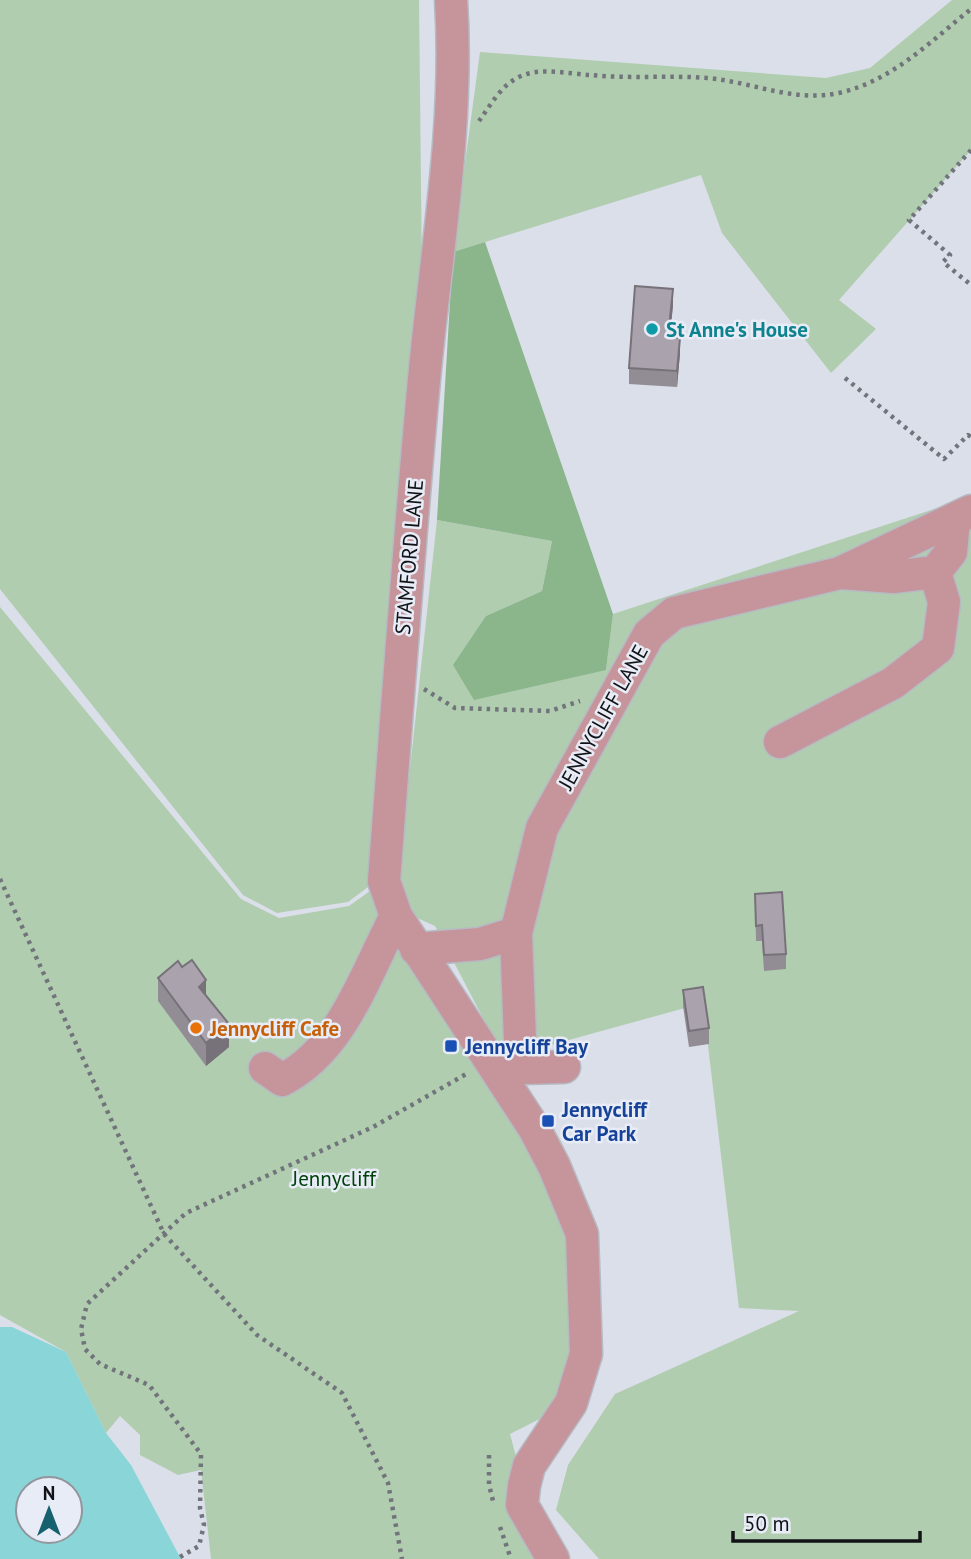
<svg xmlns="http://www.w3.org/2000/svg" width="971" height="1559" viewBox="0 0 971 1559" font-family="'PT Sans',sans-serif">
  <rect width="100%" height="100%" fill="#dadfe9"/>
  <path fill="#b1cdb0" d="M0 0H419L422 279 380 878 348 902 277 913 243 895 0 589Z
    M952 0H971V150L839 300 876 329 831 373 722 233 701 175 453 252 480 52 826 78 870 68Z
    M971 497V1559H599L556 1510 568 1465 615 1394 799 1311 739 1308 703 1003 529 1051 496 1043 435 926 413 916 399 870 437 520 552 541 542 591 486 616 606 670 613 614Z
    M0 607 241 899 279 918 349 906 384 881 582 1234 571 1403 510 1434 524 1486 554 1559H211L201 1470 178 1475 140 1455V1435L120 1416 106 1433 66 1352 0 1315Z"/>
  <path fill="#8bb58b" d="M485 242 613 614 606 670 474 700 453 665 486 616 542 591 552 541 437 520 453 252Z"/>
  <path fill="#8ad5d7" fill-rule="evenodd" d="M12 1327 66 1352 106 1433 131 1465 181 1559H0V1327ZM28 1489H70V1531H28Z"/>
  <g fill="none" stroke-linecap="round" stroke-linejoin="round">
    <defs>
      <path id="minor" d="M451 0C459 122 437 247 425 369 409 539 397 710 384 881L396 916 534 1128 554 1166 582 1234 586 1354 571 1403 529 1466 524 1486 522 1505 553 1559
        M842 573 893 577 935 572 951 552 954 519
        M780 742 893 683 938 648 944 602 935 572
        M416 949 480 944 516 933
        M265 1068 282 1080C343 1049 365 974 396 916
        M521 1068 516 933 542 828 649 634 674 613 840 573 971 511
        M521 1068 564 1067"/>
    </defs>
    <use href="#minor" stroke="#b6bac3" stroke-width="35"/>
    <path stroke="#71747a" stroke-width="4.5" stroke-dasharray="3.5 5" stroke-linecap="butt" d="M479 121C490 106 500 87 517 78 538 66 568 74 591 75 629 79 669 75 707 78 754 82 795 104 843 92 894 79 931 41 971 9
      M971 150 909 220 950 255 943 262 971 285
      M845 378 944 459 968 435 971 437
      M424 689 455 708 550 711 580 701
      M0 879 164 1234 257 1335 342 1393 388 1483 402 1559
      M489 1455V1485L493 1501
      M500 1527 511 1559
      M180 1557 199 1546 204 1525 200 1508 201 1454 149 1385 100 1364 85 1349 81 1329 87 1304 186 1213 373 1127 468 1073"/>
    <use href="#minor" stroke="#c6949b" stroke-width="32"/>
  </g>
  <path fill="#928c95" d="M673 305 670 337 680 353 677 387 629 384V368Z
    M755 894 786 954V969L764 971 762 941H756Z
    M158 978 206 996 229 1047 206 1066 158 1001Z
    M683 990 709 1028V1044L689 1047 683 1006Z"/>
  <path fill="#777279" d="M673 289V305L668 353V337Z
    M680 338V353L677 387V371Z
    M206 980V1003L199 987Z
    M229 1024V1047L206 1066V1043Z"/>
  <path fill="#aaa3ad" stroke="#777279" stroke-width="2" d="M635 286 673 289 668 337 680 338 677 371 629 368Z
    M782 892 786 954 764 955 762 925 756 926 755 894Z
    M192 960 206 980 199 987 229 1024 206 1043 158 978 178 961 182 967Z
    M703 987 709 1028 689 1031 683 990Z"/>
  <circle fill="#0f9aa8" stroke="#e8ecf6" stroke-width="2.5" cx="652" cy="329" r="7"/>
  <circle fill="#e8710a" stroke="#e8ecf6" stroke-width="2.5" cx="196" cy="1028" r="7"/>
  <g fill="#1a4fb4" stroke="#e8ecf6" stroke-width="2.5">
    <rect x="444" y="1039" width="14" height="14" rx="3.5"/>
    <rect x="541" y="1114" width="14" height="14" rx="3.5"/>
  </g>
  <g text-anchor="middle" dominant-baseline="central" stroke-width="5" stroke-linejoin="round" paint-order="stroke">
    <g font-size="21" font-weight="bold" fill="#0d838f" stroke="#e8ecf6" text-anchor="start">
      <text x="666" y="329">St Anne's House</text>
    </g>
    <g font-size="21" fill="#111316" stroke="#e8ecf6">
      <text transform="translate(409 557) rotate(-85)">STAMFORD LANE</text>
      <text transform="translate(603 717) rotate(-61)">JENNYCLIFF LANE</text>
    </g>
    <g font-size="21" font-weight="bold" fill="#c56008" stroke="#e8ecf6" text-anchor="start">
      <text x="210" y="1028">Jennycliff Cafe</text>
    </g>
    <g font-size="21" font-weight="bold" fill="#164399" stroke="#e8ecf6" text-anchor="start">
      <text x="465" y="1046">Jennycliff Bay</text>
      <text x="562" y="1109">Jennycliff<tspan x="562" dy="24">Car Park</tspan></text>
    </g>
    <g font-size="21" fill="#004109" stroke="#e8ecf6">
      <text x="334" y="1178">Jennycliff</text>
    </g>
  </g>
  <g transform="translate(49 1510)"><circle r="33" fill="#e8ecf6" stroke="#92959c" stroke-width="2"/>
  <path d="M0-5L12 26L0 18L-12 26Z" fill="#16616e"/>
  <text y="-10" font-size="19" font-weight="bold" text-anchor="middle" fill="#111316">N</text>
  </g>
  <path d="M733 1531v10h187v-10" fill="none" stroke="#111316" stroke-width="3.5"/>
  <text x="744" y="1531" font-size="21" fill="#111316" stroke="#e8ecf6" stroke-width="5" paint-order="stroke">50 m</text>
</svg>
